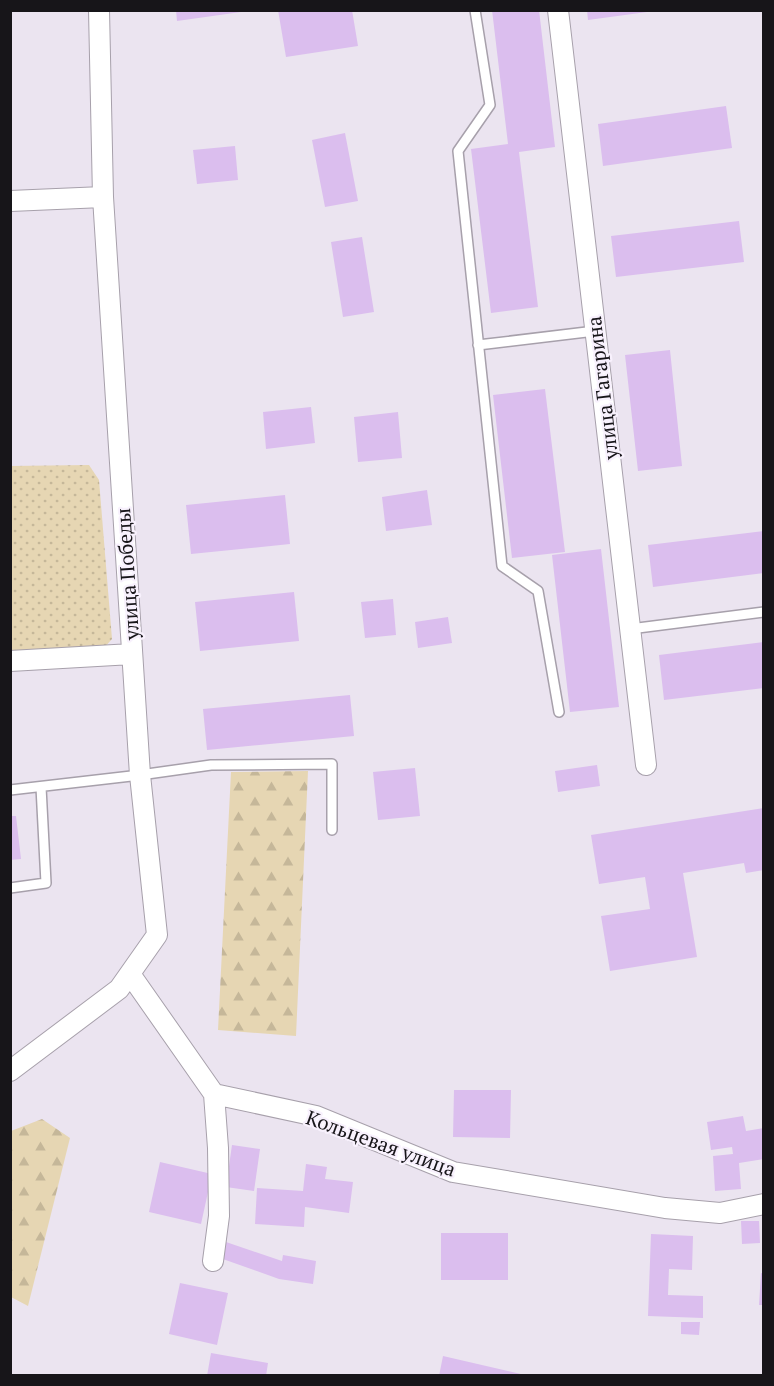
<svg xmlns="http://www.w3.org/2000/svg" width="774" height="1386" viewBox="0 0 774 1386" font-family="'PT Serif',serif">
  <defs>
    <pattern id="grass-dots" width="8" height="8" patternUnits="userSpaceOnUse" patternTransform="scale(1.5)"><rect width="8" height="8" fill="#e6d6b3"/><path d="M2 2h.1M6 6h.1" fill="none" stroke="#c5b799" stroke-width="1.8" stroke-linecap="round"/></pattern>
    <pattern id="forest-firs" width="22" height="20" patternUnits="userSpaceOnUse" patternTransform="scale(1.5)"><rect width="22" height="20" fill="#e6d6b3"/><path d="M5 1l3.5 6h-7zM16 11l3.5 6h-7z" fill="#c5b799"/></pattern>
  </defs>
  <rect width="100%" height="100%" fill="#ebe4f0"/>
  <path fill="url(#grass-dots)" d="M89 465 99 480 112 639 104 648 11 652 10 466Z"/>
  <path fill="url(#forest-firs)" d="M308 771 296 1036 218 1030 231 772Z
    M42 1119 70 1138 28 1306 11 1297V1131Z"/>
  <path fill="#dbbeee" d="M176 10H241V12L177 21Z
    M278 10H352L358 46 286 57Z
    M492 10H539L555 147 519 152 538 307 491 313 471 149 508 144Z
    M587 10H647V12L588 20Z
    M726 106 732 148 603 166 598 124Z
    M345 133 358 201 325 207 312 140Z
    M235 146 238 180 197 184 193 150Z
    M739 221 744 262 616 277 611 236Z
    M362 237 374 312 343 317 331 242Z
    M670 350 682 466 638 471 625 355Z
    M545 389 565 552 512 558 493 395Z
    M311 407 315 443 266 449 263 412Z
    M398 412 402 458 358 462 354 417Z
    M427 490 432 525 386 531 382 497Z
    M285 495 290 544 191 554 186 505Z
    M764 531V573L653 587 648 545Z
    M601 549 619 707 570 712 552 555Z
    M294 592 299 641 200 651 195 602Z
    M393 599 396 635 365 638 361 602Z
    M448 617 452 643 418 648 415 622Z
    M764 642V688L664 700 659 655Z
    M350 695 354 736 207 750 203 709Z
    M597 765 600 786 558 792 555 771Z
    M415 768 420 816 378 820 373 772Z
    M764 808V870L746 873 744 863 683 873 697 957 610 971 601 916 650 909 645 877 599 884 591 835Z
    M10 816H16L21 859 10 860Z
    M454 1090H511L510 1138 453 1137Z
    M743 1116 746 1131 764 1128V1159L739 1163 741 1189 715 1191 713 1156 733 1154 732 1147 711 1150 707 1122Z
    M232 1145 260 1149 254 1191 226 1187Z
    M160 1162 212 1174 201 1224 149 1212Z
    M306 1164 327 1167 325 1179 353 1182 349 1213 305 1207 304 1227 255 1224 257 1188 303 1191Z
    M741 1221H759L760 1243 742 1244Z
    M441 1233H508V1280H441Z
    M651 1234 693 1236 692 1270 669 1269 668 1295 703 1296V1318L648 1316Z
    M226 1242 282 1261 283 1255 316 1261 313 1284 279 1279 220 1258Z
    M761 1273 764 1274V1305H759Z
    M180 1283 228 1293 217 1345 169 1334Z
    M681 1322H700L699 1335 681 1334Z
    M211 1353 268 1363 266 1376H207Z
    M443 1356 525 1375V1376H439Z"/>
  <g fill="none" stroke-linecap="round" stroke-linejoin="round">
    <defs>
      <path id="lane" d="M475 10 490 105 458 151 502 566 538 591 559 712
        M478 345 595 331
        M630 629 764 612
        M10 790 140 775 211 765 332 764V830
        M10 888 46 883 41 787"/>
      <path id="street" d="M558 10 646 765
        M10 201 103 197
        M10 661 132 654
        M130 974 214 1094 316 1116 453 1172 665 1208 720 1213 764 1204
        M10 1071 119 989 157 935 140 775 103 197 99 10
        M213 1261 219 1216 218 1148 214 1094"/>
    </defs>
    <use href="#lane" stroke="#a7a0ab" stroke-width="12"/>
    <use href="#street" stroke="#a7a0ab" stroke-width="22"/>
    <use href="#lane" stroke="#fff" stroke-width="9"/>
    <use href="#street" stroke="#fff" stroke-width="20"/>
  </g>
  <g text-anchor="middle" dominant-baseline="central" stroke-width="4.5" stroke-linejoin="round" paint-order="stroke">
    <g font-size="20" fill="#171519" stroke="#f8f1fd">
      <text transform="translate(602 388) rotate(-97)">улица Гагарина</text>
      <text transform="translate(127 574) rotate(-94)">улица Победы</text>
      <text transform="translate(381 1143) rotate(20)">Кольцевая улица</text>
    </g>
  </g>
  <rect width="774" height="1386" fill="none" stroke="#171519" stroke-width="24"/>
</svg>
